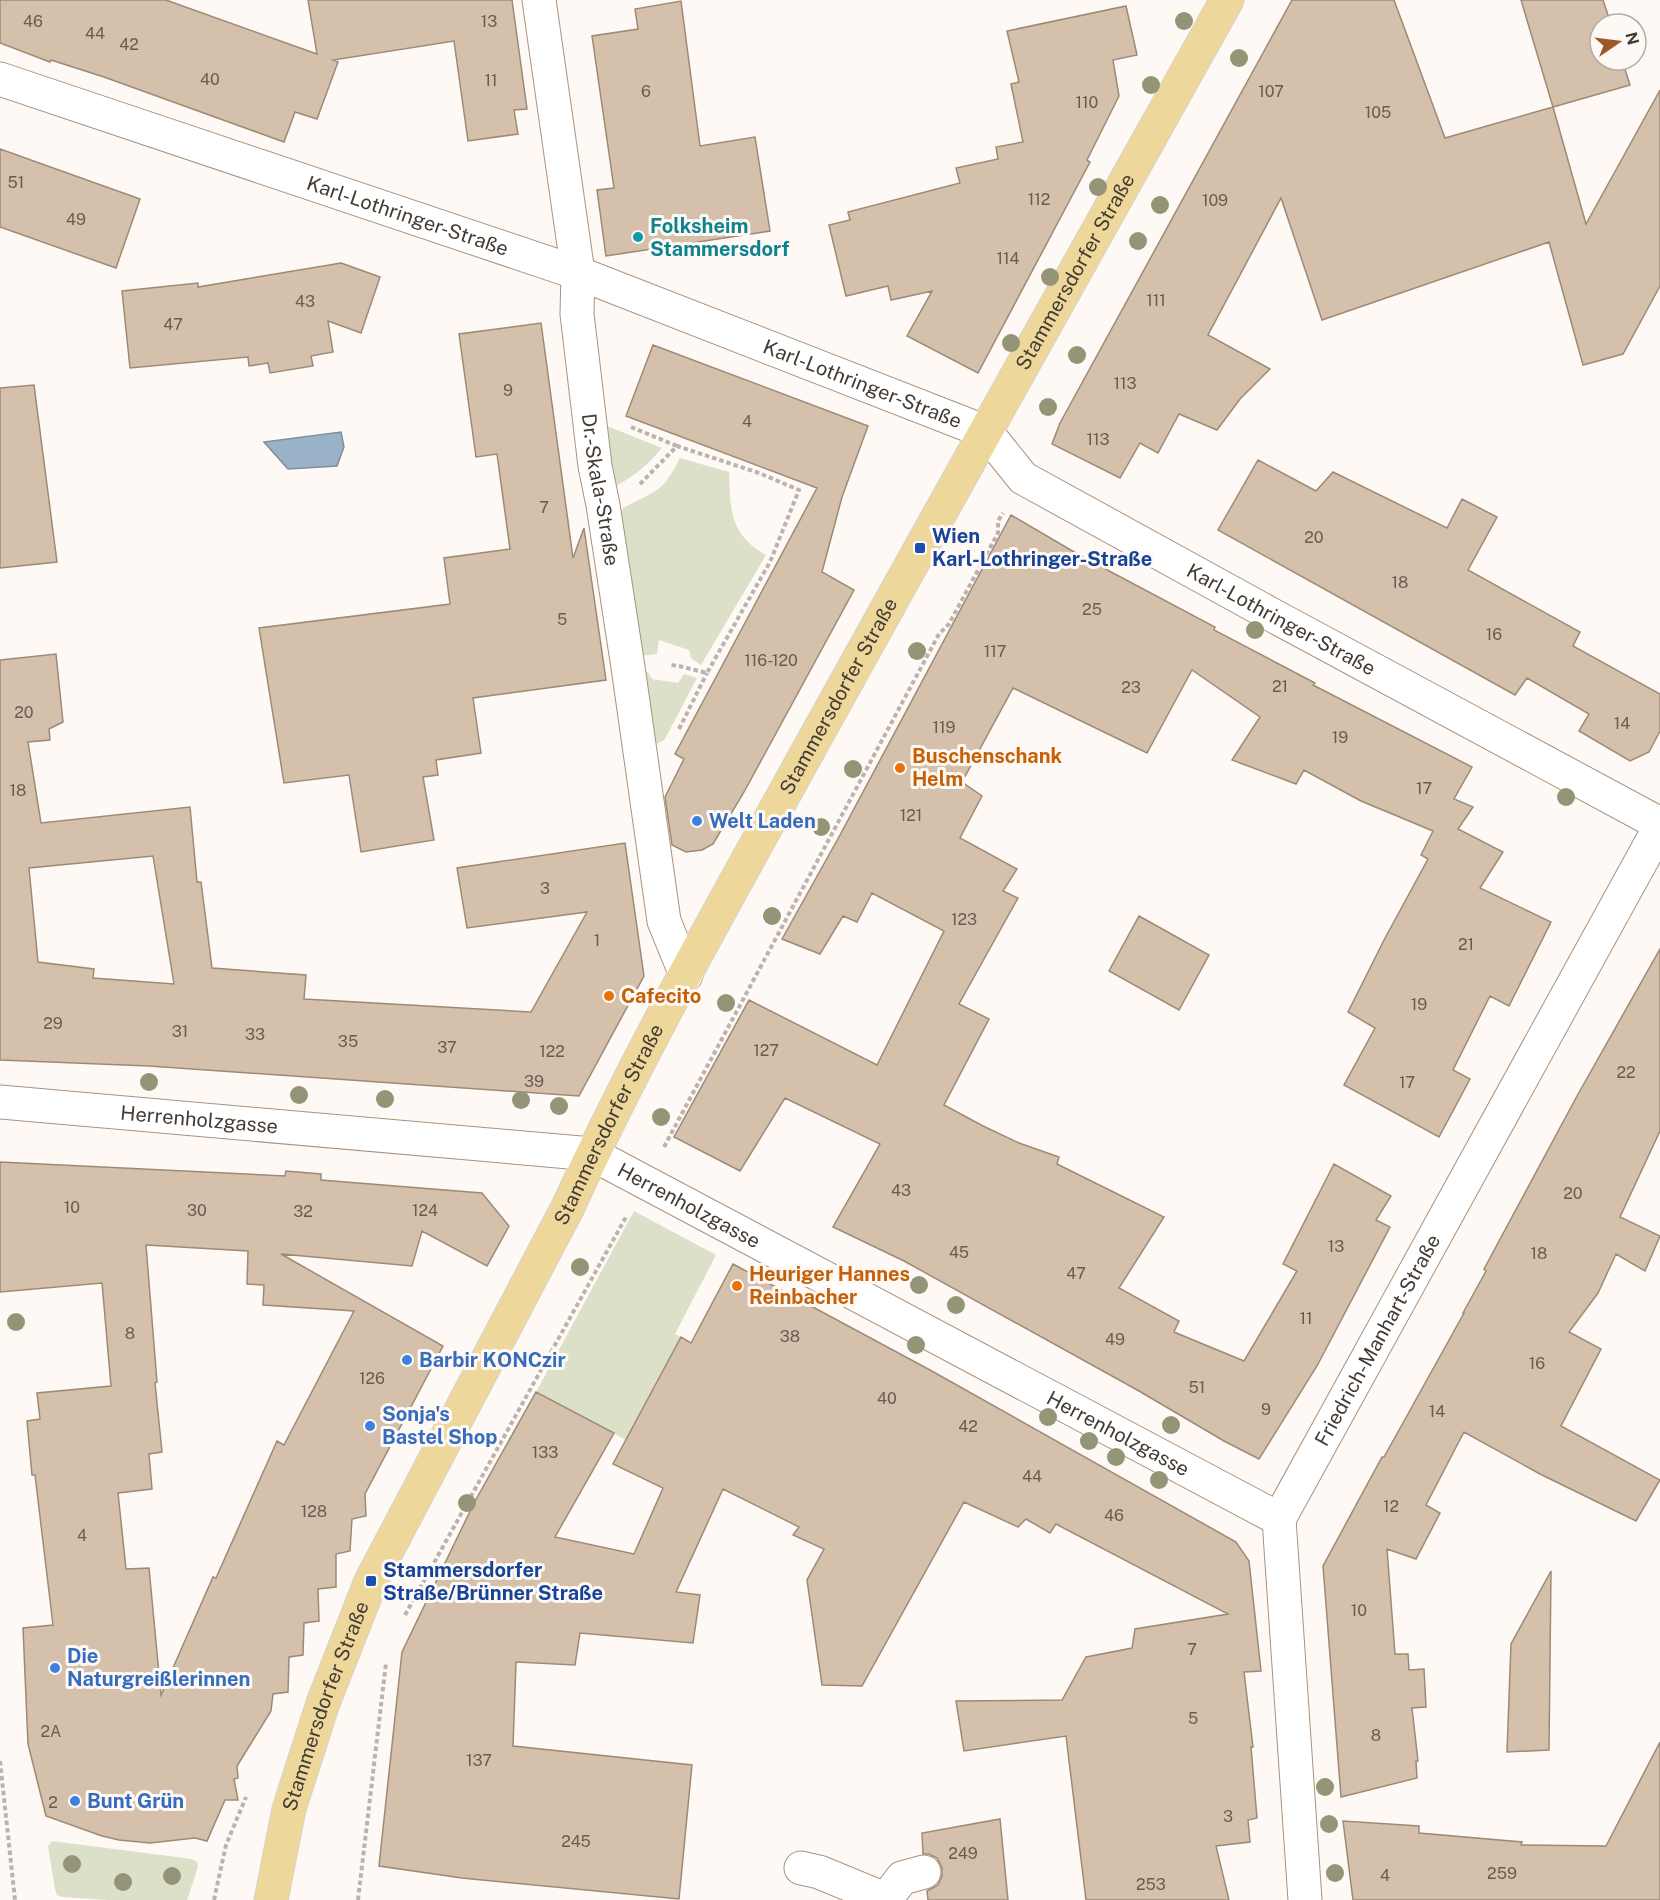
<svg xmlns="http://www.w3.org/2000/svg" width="1660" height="1900" viewBox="0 0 1660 1900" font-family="'Public Sans',sans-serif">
  <rect width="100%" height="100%" fill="#fef9f5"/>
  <path fill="#dce0c8" d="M602 424 662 448C644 469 634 476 611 489Z
    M680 458 729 472C730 509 730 535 766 555L701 665 691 658 689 650 659 640 657 654 640 656 619 518 623 508C656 490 662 494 680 458Z
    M640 671 648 672 652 679 678 683 684 674 697 678 665 739 659 743 654 744Z
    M634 1211 716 1255 675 1334 681 1337 626 1440 536 1392Z
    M52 1841 192 1859 197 1862 198 1867 187 1900H108L62 1897 57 1895 55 1889 48 1846Z"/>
  <path fill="#9ab2c8" stroke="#808e9b" stroke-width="1.5" d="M341 432 344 447 337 466 288 469 264 442Z"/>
  <path fill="#d4c0ab" stroke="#9d8a76" stroke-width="1.5" fill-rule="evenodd" d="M0 0H166L317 54 308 0H512L527 109 514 110 518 134 468 141 454 41 333 60 338 62 317 119 295 112 284 142 104 77 51 60 50 62 0 43Z
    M1292 0H1394L1445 138 1553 107 1586 224 1660 90V286L1623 354 1583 365 1549 242 1322 320 1281 198 1208 335 1270 369 1240 399 1217 430 1179 414 1158 453 1140 443 1120 478 1052 444 1060 423Z
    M1521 0H1603L1611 24H1600V60H1622L1630 85 1553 107Z
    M681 1 700 146 755 137 770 231 606 256 597 190 614 188 592 36 638 29 635 9Z
    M1126 6 1137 55 1113 60 1119 96 1087 160 1090 162 978 373 907 336 932 291 891 300 888 286 846 296 829 225 850 220 848 212 960 183 956 168 998 159 996 147 1023 142 1011 84 1019 82 1007 31Z
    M0 149 140 199 116 268 0 227Z
    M341 263 380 277 361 333 328 321 333 352 311 356 313 366 270 373 268 363 249 366 248 357 130 368 122 291 198 283V287Z
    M541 323 573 558 584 528 606 680 473 698 481 753 436 760 438 775 423 777 434 840 361 852 349 775 284 783 259 628 450 604 444 558 510 549 497 454 476 457 459 334Z
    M653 345 868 426 842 497 822 572 854 590 744 792 713 844 702 850 686 852 672 845 665 797 684 759 675 754 817 488 626 416Z
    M34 385 57 562 0 568V388Z
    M1258 460 1316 491 1333 472 1447 528 1462 499 1497 517 1468 570 1580 632 1573 646 1660 694V731L1649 752 1630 761 1579 731 1589 714 1527 678 1515 695 1218 530Z
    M1011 515 1081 556 1215 627 1214 630 1315 683 1313 685 1472 767 1454 799 1473 807 1458 829 1503 852 1480 888 1551 922 1509 1006 1490 996 1453 1070 1470 1079 1439 1137 1344 1085 1375 1028 1348 1012 1384 940 1428 859 1421 855 1433 831 1361 801 1304 770 1296 784 1232 760 1260 717 1192 670 1147 753 1013 688 962 782 982 796 960 838 1017 869 1003 891 1018 898 959 1004 989 1019 944 1105 983 1126 1019 1143 1059 1157 1057 1164 1164 1217 1119 1288 1179 1321 1174 1332 1244 1361 1297 1271 1283 1264 1334 1164 1391 1196 1376 1220 1390 1227 1317 1366 1259 1459 1224 1441 1139 1391 904 1261 833 1227 880 1144 785 1098 740 1171 674 1137 749 1000 877 1065 944 931 872 893 857 922 843 916 820 954 782 939 840 835Z
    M56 654 63 722 49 729 50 740 28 742 41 823 190 807 197 882H201L212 968 306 975 304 999 531 1012 587 912 467 928 457 868 625 843 644 976 579 1096 149 1066 0 1060V660ZM153 856 174 984 93 978 94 969 38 962 29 868Z
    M1139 916 1209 955 1179 1010 1109 971Z
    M1660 949V1131L1620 1217 1660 1236 1645 1271 1616 1254 1598 1293 1569 1332 1601 1349 1561 1426 1660 1480 1636 1521 1540 1474 1464 1432 1426 1505 1440 1513 1416 1559 1387 1549 1395 1654H1408L1409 1670 1424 1669 1426 1707 1412 1708 1418 1761H1416L1417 1778 1341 1797 1323 1566 1382 1457H1384L1464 1313H1463L1486 1271 1484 1269 1577 1096Z
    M0 1162 285 1176 286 1171 321 1174V1180L482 1193 509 1226 487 1266 422 1231 412 1266 281 1254 443 1346 365 1494 366 1516 352 1519 350 1551 336 1554V1587L318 1589 319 1621 304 1623 303 1655 289 1657 288 1692 273 1694 271 1711 237 1766 238 1778 234 1779 238 1800H225L207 1841 195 1838 150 1843 119 1840 102 1836 46 1816 28 1744 23 1628 53 1625 35 1475H32L27 1421 40 1419 37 1393 111 1386 102 1283 0 1292ZM146 1245 248 1251 247 1284 264 1285 263 1305 354 1311 284 1445 277 1441 216 1578 213 1577 161 1695 149 1568 126 1569 118 1493 152 1489 149 1454 162 1452 155 1383 157 1382Z
    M733 1264 930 1370 1236 1542 1249 1561 1261 1671 1244 1672 1253 1747H1251L1257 1818 1248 1820 1250 1842 1216 1846 1229 1900H1086L1066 1736 964 1751 956 1701 1062 1700 1086 1657 1132 1648 1135 1629 1228 1614 1056 1524 1050 1533 1026 1519 1018 1527 964 1502 862 1686 822 1685 807 1580 824 1549 793 1535 799 1527 723 1489 676 1592 700 1595 693 1643 580 1633 575 1665 516 1662 513 1746 692 1765 679 1899 462 1878 379 1866 402 1652 474 1503 536 1392 614 1433 555 1537 634 1554 663 1488 613 1464 681 1337 691 1343Z
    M1551 1571 1549 1750 1507 1752 1511 1644Z
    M1660 1742V1900H1353L1343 1821 1419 1826V1833L1522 1842 1521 1845 1606 1846Z
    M1000 1819 1008 1900H928L927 1891 938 1885 942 1876V1868L937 1858 929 1854H923L922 1833Z"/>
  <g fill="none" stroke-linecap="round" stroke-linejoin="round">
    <defs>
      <g id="minor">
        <path id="s1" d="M539 0 578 273 577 314 595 466 603 505 628 667 664 921 686 975"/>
        <path id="s2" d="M0 79 578 273 986 432 1023 478 1274 616 1660 824"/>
        <path id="s3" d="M0 1102 592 1154 1279 1519"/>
        <path d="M801 1868 819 1872 887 1900"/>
        <path d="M886 1899 902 1878 924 1872"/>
        <path id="s4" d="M1305 1900 1279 1519 1660 827"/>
      </g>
      <g id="major">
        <path id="s5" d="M271 1900 289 1809 323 1703 371 1581 568 1207C638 1054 722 907 803 760 943 506 1086 253 1227 0"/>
      </g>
    </defs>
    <use href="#minor" stroke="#a89380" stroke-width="35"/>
    <use href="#major" stroke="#d6d4d2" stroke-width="35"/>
    <path stroke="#bab3ae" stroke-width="4" stroke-dasharray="4.5 3" stroke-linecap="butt" d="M631 427 677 446
      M640 484 677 446 759 473 799 490 770 562 707 673 679 666 671 665
      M679 729 707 673
      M664 1147 939 634 949 624 998 533V521L1003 513
      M405 1615 626 1217
      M0 1761 15 1900
      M214 1900 226 1845 246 1797
      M358 1900 386 1663"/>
    <use href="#minor" stroke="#fff" stroke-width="33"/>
    <use href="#major" stroke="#eed79a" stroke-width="33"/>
  </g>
  <g fill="#949577">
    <circle cx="1184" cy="21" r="9"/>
    <circle cx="1239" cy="58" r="9"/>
    <circle cx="1151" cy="85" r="9"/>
    <circle cx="1098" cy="187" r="9"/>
    <circle cx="1160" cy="205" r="9"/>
    <circle cx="1138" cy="241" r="9"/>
    <circle cx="1050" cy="277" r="9"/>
    <circle cx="1011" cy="343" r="9"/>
    <circle cx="1077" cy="355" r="9"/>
    <circle cx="1048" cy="407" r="9"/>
    <circle cx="1255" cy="630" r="9"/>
    <circle cx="917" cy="651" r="9"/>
    <circle cx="853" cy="769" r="9"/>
    <circle cx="1566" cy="797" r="9"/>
    <circle cx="821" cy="827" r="9"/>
    <circle cx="772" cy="916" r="9"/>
    <circle cx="726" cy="1003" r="9"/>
    <circle cx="149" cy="1082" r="9"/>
    <circle cx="299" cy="1095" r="9"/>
    <circle cx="385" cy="1099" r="9"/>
    <circle cx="521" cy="1100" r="9"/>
    <circle cx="559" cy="1106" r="9"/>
    <circle cx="661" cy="1117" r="9"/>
    <circle cx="580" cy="1267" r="9"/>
    <circle cx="919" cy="1285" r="9"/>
    <circle cx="956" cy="1305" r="9"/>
    <circle cx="16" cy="1322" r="9"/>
    <circle cx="916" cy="1345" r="9"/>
    <circle cx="1048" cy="1417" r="9"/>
    <circle cx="1171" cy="1425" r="9"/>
    <circle cx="1089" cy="1441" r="9"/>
    <circle cx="1116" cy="1457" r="9"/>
    <circle cx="1159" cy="1480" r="9"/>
    <circle cx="467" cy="1503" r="9"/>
    <circle cx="1325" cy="1787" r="9"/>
    <circle cx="1329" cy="1824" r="9"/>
    <circle cx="72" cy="1864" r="9"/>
    <circle cx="1335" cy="1873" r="9"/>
    <circle cx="172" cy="1876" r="9"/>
    <circle cx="123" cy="1882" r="9"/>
  </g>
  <circle fill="#0f9aa8" stroke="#fef9f5" stroke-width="2" cx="638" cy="237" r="6"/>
  <g fill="#1a4fb4" stroke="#fef9f5" stroke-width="2">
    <rect x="914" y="542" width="12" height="12" rx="3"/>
    <rect x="365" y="1575" width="12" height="12" rx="3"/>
  </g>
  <g fill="#e8710a" stroke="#fef9f5" stroke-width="2">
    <circle cx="900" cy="768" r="6"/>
    <circle cx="609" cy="996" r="6"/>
    <circle cx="737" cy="1286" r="6"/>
  </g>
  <g fill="#3f7fe0" stroke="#fef9f5" stroke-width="2">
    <circle cx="697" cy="821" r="6"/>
    <circle cx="407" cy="1360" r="6"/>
    <circle cx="370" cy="1426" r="6"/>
    <circle cx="55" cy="1668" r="6"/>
    <circle cx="75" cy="1801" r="6"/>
  </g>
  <g text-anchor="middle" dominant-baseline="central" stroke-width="6" stroke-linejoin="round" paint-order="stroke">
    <g font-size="16" fill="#685c51">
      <text x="33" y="21">46</text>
      <text x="489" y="21">13</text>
      <text x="95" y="33">44</text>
      <text x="129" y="44">42</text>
      <text x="210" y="79">40</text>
      <text x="491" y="80">11</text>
      <text x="646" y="91">6</text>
      <text x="1271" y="91">107</text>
      <text x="1087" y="102">110</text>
      <text x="1378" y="112">105</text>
      <text x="16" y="182">51</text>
      <text x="1039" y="199">112</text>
      <text x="1215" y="200">109</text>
      <text x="76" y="219">49</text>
      <text x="1008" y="258">114</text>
      <text x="1156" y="300">111</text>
      <text x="305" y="301">43</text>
      <text x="173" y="324">47</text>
      <text x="1125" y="383">113</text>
      <text x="508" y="390">9</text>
      <text x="747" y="421">4</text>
      <text x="1098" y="439">113</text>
      <text x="544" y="507">7</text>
      <text x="1314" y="537">20</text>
      <text x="1400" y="582">18</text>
      <text x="1092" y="609">25</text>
      <text x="562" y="619">5</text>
      <text x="1494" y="634">16</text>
      <text x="995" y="651">117</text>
      <text x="771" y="660">116-120</text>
      <text x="1280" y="686">21</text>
      <text x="1131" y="687">23</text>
      <text x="24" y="712">20</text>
      <text x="1622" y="723">14</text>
      <text x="944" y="727">119</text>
      <text x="1340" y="737">19</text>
      <text x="1424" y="788">17</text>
      <text x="18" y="790">18</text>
      <text x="911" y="815">121</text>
      <text x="545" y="888">3</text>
      <text x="964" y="919">123</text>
      <text x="597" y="940">1</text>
      <text x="1466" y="944">21</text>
      <text x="1419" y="1004">19</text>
      <text x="53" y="1023">29</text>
      <text x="180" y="1031">31</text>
      <text x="255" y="1034">33</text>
      <text x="348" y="1041">35</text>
      <text x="447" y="1047">37</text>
      <text x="766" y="1050">127</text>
      <text x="552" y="1051">122</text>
      <text x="1626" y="1072">22</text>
      <text x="534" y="1081">39</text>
      <text x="1407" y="1082">17</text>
      <text x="901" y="1190">43</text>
      <text x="1573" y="1193">20</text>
      <text x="72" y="1207">10</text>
      <text x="197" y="1210">30</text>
      <text x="425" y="1210">124</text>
      <text x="303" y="1211">32</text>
      <text x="1336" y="1246">13</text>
      <text x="959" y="1252">45</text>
      <text x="1539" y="1253">18</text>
      <text x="1076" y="1273">47</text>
      <text x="1306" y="1318">11</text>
      <text x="130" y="1333">8</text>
      <text x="790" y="1336">38</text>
      <text x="1115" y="1339">49</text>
      <text x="1537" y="1363">16</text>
      <text x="372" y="1378">126</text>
      <text x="1197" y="1387">51</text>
      <text x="887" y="1398">40</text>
      <text x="1266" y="1409">9</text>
      <text x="1437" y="1411">14</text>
      <text x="968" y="1426">42</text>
      <text x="545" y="1452">133</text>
      <text x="1032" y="1476">44</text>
      <text x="1391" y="1506">12</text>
      <text x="314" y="1511">128</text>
      <text x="1114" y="1515">46</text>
      <text x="82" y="1535">4</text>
      <text x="1359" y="1610">10</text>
      <text x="1192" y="1649">7</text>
      <text x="1193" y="1718">5</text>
      <text x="51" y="1731">2A</text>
      <text x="1376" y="1735">8</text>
      <text x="479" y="1760">137</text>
      <text x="53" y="1802">2</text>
      <text x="1228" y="1816">3</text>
      <text x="576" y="1841">245</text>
      <text x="963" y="1853">249</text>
      <text x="1502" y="1873">259</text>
      <text x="1385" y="1875">4</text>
      <text x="1151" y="1884">253</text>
    </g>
    <g font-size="20" fill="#443b33" stroke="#fef9f5">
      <text stroke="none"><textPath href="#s2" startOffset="430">Karl-Lothringer-Straße</textPath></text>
      <text stroke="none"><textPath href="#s5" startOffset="1822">Stammersdorfer Straße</textPath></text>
      <text stroke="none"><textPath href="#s2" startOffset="915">Karl-Lothringer-Straße</textPath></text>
      <text stroke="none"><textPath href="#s1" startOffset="494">Dr.-Skala-Straße</textPath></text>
      <text stroke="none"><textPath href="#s2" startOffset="1401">Karl-Lothringer-Straße</textPath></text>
      <text stroke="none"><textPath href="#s5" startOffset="1336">Stammersdorfer Straße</textPath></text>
      <text stroke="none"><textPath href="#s3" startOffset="200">Herrenholzgasse</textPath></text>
      <text stroke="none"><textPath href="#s5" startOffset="850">Stammersdorfer Straße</textPath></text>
      <text stroke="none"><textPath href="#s3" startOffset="704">Herrenholzgasse</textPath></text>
      <text stroke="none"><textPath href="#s4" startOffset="586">Friedrich-Manhart-Straße</textPath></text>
      <text stroke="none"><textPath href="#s3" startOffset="1190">Herrenholzgasse</textPath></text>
      <text stroke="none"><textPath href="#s5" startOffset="202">Stammersdorfer Straße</textPath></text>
    </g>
    <g font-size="20" font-weight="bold" fill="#0d838f" stroke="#fef9f5" text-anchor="start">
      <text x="650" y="226">Folksheim<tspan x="650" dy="23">Stammersdorf</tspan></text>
    </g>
    <g font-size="20" font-weight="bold" fill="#164399" stroke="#fef9f5" text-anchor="start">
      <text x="932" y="536">Wien<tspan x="932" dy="23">Karl-Lothringer-Straße</tspan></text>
      <text x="383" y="1570">Stammersdorfer<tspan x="383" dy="23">Straße/Brünner Straße</tspan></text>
    </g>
    <g font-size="20" font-weight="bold" fill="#c56008" stroke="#fef9f5" text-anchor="start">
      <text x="912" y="756">Buschenschank<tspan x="912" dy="23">Helm</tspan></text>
      <text x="621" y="996">Cafecito</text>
      <text x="749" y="1274">Heuriger Hannes<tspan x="749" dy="23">Reinbacher</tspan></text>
    </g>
    <g font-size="20" font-weight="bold" fill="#366cbe" stroke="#fef9f5" text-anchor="start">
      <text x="709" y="821">Welt Laden</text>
      <text x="419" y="1360">Barbir KONCzir</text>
      <text x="382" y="1414">Sonja's<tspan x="382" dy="23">Bastel Shop</tspan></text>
      <text x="67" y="1656">Die<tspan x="67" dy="23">Naturgreißlerinnen</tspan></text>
      <text x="87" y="1801">Bunt Grün</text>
    </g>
  </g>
  <g transform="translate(1618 42) rotate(76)"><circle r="28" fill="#fef9f5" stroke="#b4ada7" stroke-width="1.5"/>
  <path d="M0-4.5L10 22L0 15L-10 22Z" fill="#9c572a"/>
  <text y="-9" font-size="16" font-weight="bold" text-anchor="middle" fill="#443b33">N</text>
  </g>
</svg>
